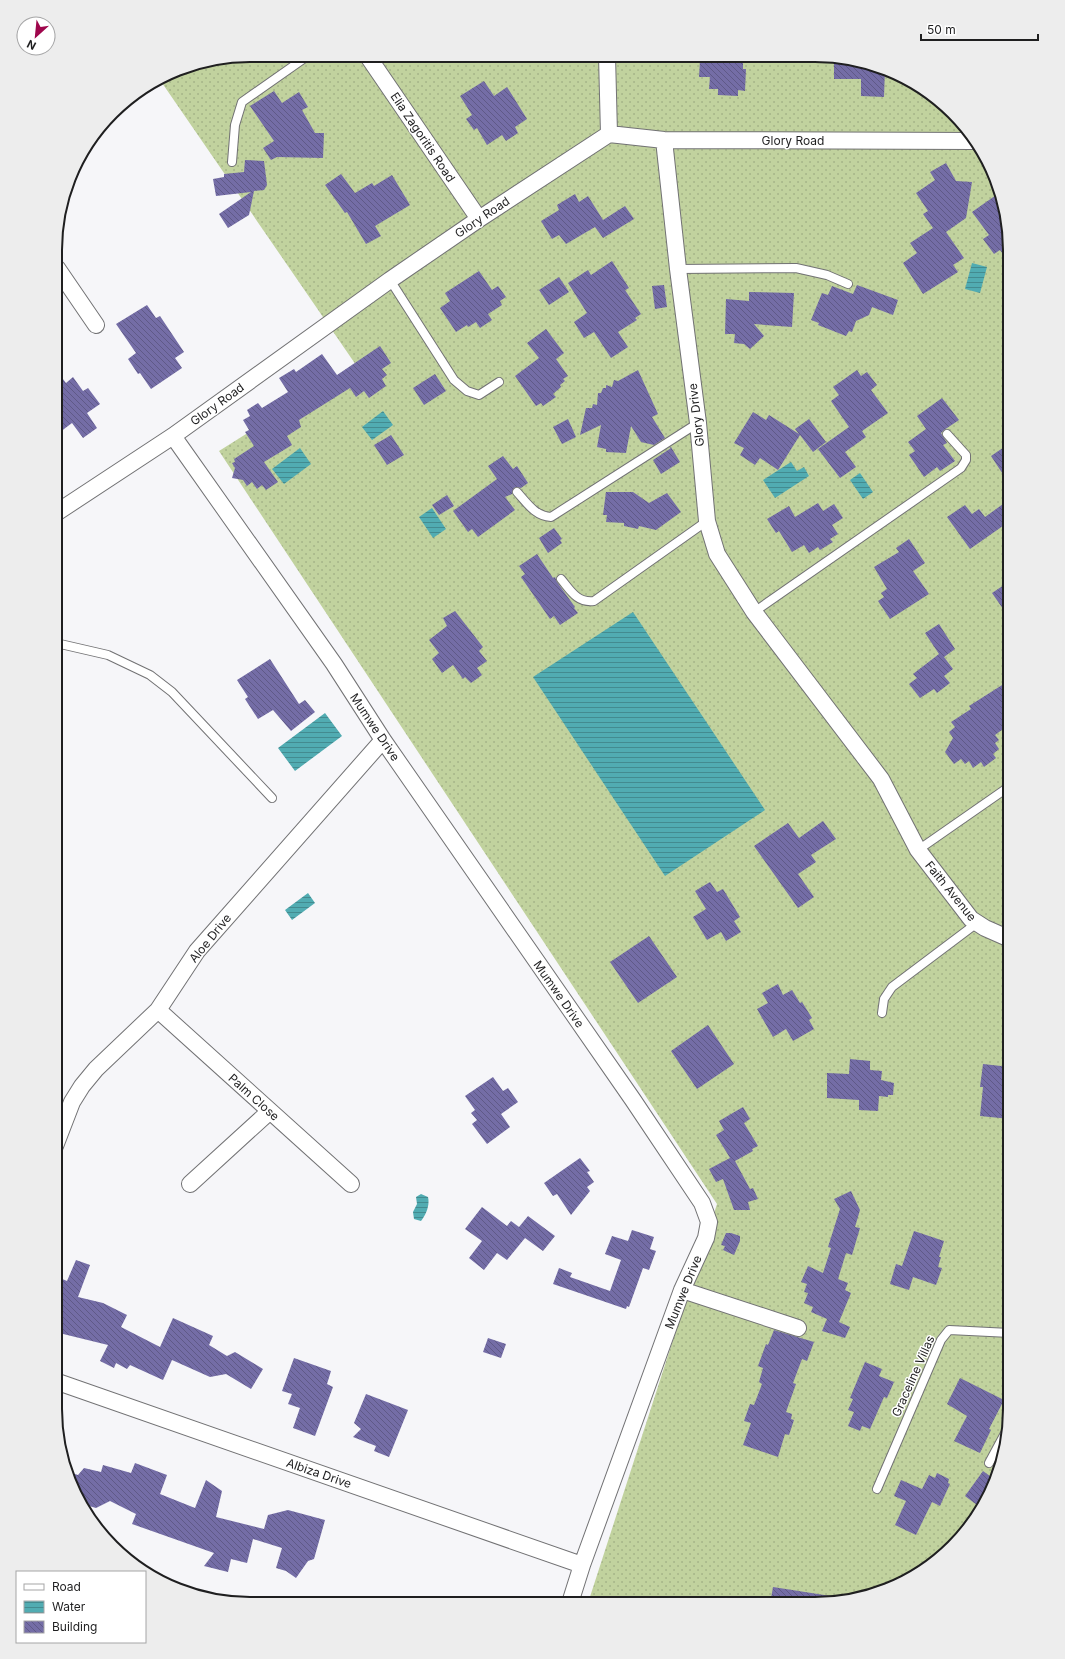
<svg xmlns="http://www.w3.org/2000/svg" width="1065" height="1659" viewBox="0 0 1065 1659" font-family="Inter,sans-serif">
  <defs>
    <pattern id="garden-dots" width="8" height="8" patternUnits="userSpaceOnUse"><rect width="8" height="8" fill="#c1d29e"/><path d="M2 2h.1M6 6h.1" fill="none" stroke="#a5b488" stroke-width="1.8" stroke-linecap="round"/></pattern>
    <pattern id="water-rules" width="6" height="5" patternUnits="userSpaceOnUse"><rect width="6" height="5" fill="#51acb2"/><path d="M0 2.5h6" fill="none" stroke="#438b90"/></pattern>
    <pattern id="building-back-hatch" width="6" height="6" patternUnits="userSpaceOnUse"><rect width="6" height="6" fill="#746da6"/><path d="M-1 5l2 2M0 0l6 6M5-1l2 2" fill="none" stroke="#5f5987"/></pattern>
  </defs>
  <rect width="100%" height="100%" fill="#f6f6f9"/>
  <path fill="url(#garden-dots)" d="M250 55 841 57 889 70 933 95 970 131 995 175 1010 250V1422L1000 1472 977 1517 934 1564 890 1589 815 1604 588 1603 717 1204 219 451 356 365 160 80 176 70Z"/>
  <path fill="url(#water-rules)" d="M972 263 987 267 980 293 965 289Z
    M383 411 393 425 372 440 362 427Z
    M300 448 311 464 284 484 272 469Z
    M791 462 797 471 804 467 809 476 775 498 763 480Z
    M860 473 873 492 863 499 850 480Z
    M432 508 446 529 433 538 419 517Z
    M633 612 765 810 665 876 533 677Z
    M325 713 342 736 295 771 278 748Z
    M308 893 315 903 292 920 285 910Z
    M421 1194 428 1197C430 1205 426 1215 421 1221L414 1219 413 1212 417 1204 416 1197Z"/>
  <path fill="url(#building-back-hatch)" d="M713 56H741V59H743V69H746L745 91 738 90V96L718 95V89H709L710 77H699L700 60H709V57Z
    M834 57H841L885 69 884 97 861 96V79H834Z
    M484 81 494 96 507 87 527 119 515 127 518 133 506 141 502 135 487 145 477 128 474 130 466 119 472 115 460 96Z
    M274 91 282 103 299 92 308 107 302 110 315 133H324L323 158 277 157 271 160 263 148 274 141 250 106Z
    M245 160 264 161 267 185 264 190 254 191 249 215 228 228 219 214 251 192 216 196 213 179 224 177V174L244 172Z
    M946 163 956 181 972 182 966 218 946 232 964 258 953 265 958 272 923 294 903 263 917 253 910 243 933 228 923 214 928 211 916 193 935 180 930 172Z
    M341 174 355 193 372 183 374 186 392 175 410 205 375 226 381 236 366 244 347 212 345 213 325 185Z
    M999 193 1010 250V264L1000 250 994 254 983 239 989 235 972 212Z
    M575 194 579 202 588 196 603 220 625 206 634 219 603 238 595 227 566 244 559 235 552 239 541 221 559 210 557 205Z
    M612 261 629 288 625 290 641 314 635 318 637 320 618 332 628 347 611 358 594 332 584 338 574 322 587 313 568 283 588 270 591 275Z
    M479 271 492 290 498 286 506 297 500 301 502 305 488 314 492 320 480 328 476 322 468 327 467 325 456 332 440 308 450 301 445 293Z
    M559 277 569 292 549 305 539 290Z
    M664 285 667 307 655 309 652 286Z
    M857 285 898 300 893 315 872 307 869 315 856 321 852 332 849 331 846 336 818 325 819 323 811 320 822 293 828 295 832 286 853 294Z
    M749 292 794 293 792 327 754 324 764 336 750 349 744 344 734 343 735 334H725L726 299 749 301Z
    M147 305 156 318 160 316 184 352 175 358 182 368 151 389 140 373 138 374 128 359 136 353 116 324Z
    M546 329 564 353 556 359 568 376 563 379 565 381 560 385 561 387 553 394 556 397 543 406 541 403 536 406 515 376 539 358 527 343Z
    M380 346 391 363 382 369 387 375 382 379 386 386 369 398 364 391 356 397 350 388 299 420 301 427 287 436 292 445 264 462 278 482 266 490 262 485 257 489 252 482 247 486 243 480 232 478 235 468 232 463 235 462 234 459 254 446 245 432 249 430 243 420 250 416 247 410 258 403 262 408 288 392 279 378 294 369 296 372 322 354 337 375Z
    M56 370 66 383 73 377 83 391 88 388 100 404 87 413 97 428 83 438 72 423 56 435Z
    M638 370 658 414 652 417 665 438 654 445 641 442 631 426 626 453 606 452V449L597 447 601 425 580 435 586 408H592L593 404 597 405 598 393H601L603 388H606V385L612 387 614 380 618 381Z
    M857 370 861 376 867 372 877 385 871 390 888 413 862 431 866 437 845 452 856 467 840 478 818 449 849 427 831 401 839 395 833 387Z
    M435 374 446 391 424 405 413 388Z
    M942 398 959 420 944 430 941 433 947 443 943 445 955 461 940 471 937 467 924 477 909 455 915 451 908 442 926 429 917 416Z
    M753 412 766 420 769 415 799 434 795 429 809 419 826 442 813 452 800 435 778 470 760 458 755 465 740 455 744 448 734 443Z
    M568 419 576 437 562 444 553 427Z
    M391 435 404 455 387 465 374 445Z
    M1010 443V485L991 456Z
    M671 447 680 462 661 474 653 460 671 448H669Z
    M503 456 513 469 517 466 528 483 521 488 516 487 514 488 512 494 505 497 515 510 478 537 472 529 468 532 453 511 497 479 488 466Z
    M606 492H633L649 503 667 493 681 512 656 530 639 526 638 529 624 526V523L606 522 607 515H603Z
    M447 495 454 506 439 515 432 505Z
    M1010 499V521L970 549 947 517 965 505 972 514 979 509 985 517Z
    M818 503 823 511 834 504 843 518 832 525 838 534 830 539 833 542 820 550 818 547 809 553 804 545 792 552 779 531 776 533 767 519 789 506 795 517Z
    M554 528 562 539 560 540 562 543 548 553 539 538Z
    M909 539 925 563 913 571 929 594 890 619 878 601 884 597 881 593 887 589 874 567 899 552 896 548Z
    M537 554 553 578 555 577 557 582 575 607 574 608 578 613 560 625 554 616 550 619 521 577 525 574 519 566Z
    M1010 581V619L992 593Z
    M455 611 483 647 479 651 487 661 477 668 482 675 471 683 465 677 463 679 453 665 442 673 432 659 439 653 429 640 447 626 443 618Z
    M939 624 955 649 944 657 953 669 944 676 950 683 937 693 934 689 920 698 909 684 917 678 913 674 939 654 925 633Z
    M270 659 299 704 305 700 315 712 291 731 273 710 258 719 245 699 248 697 237 680Z
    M1010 680V724L995 735 999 740 995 743 999 749 993 754 996 758 984 767 981 762 973 768 969 761 965 764 961 759 954 764 945 752 953 738 949 732 955 727 951 722 971 709 969 706Z
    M823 821 836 839 811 855 816 862 798 874 814 897 798 908 754 846 788 823 799 838Z
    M710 882 717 892 723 889 740 917 734 921 741 932 726 941 721 932 707 940 693 917 706 909 695 891Z
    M649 936 677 977 638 1003 610 962Z
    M778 984 783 995 792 990 800 1003 802 1002 812 1018 809 1020 814 1029 793 1041 786 1029 773 1037 757 1009 768 1003 762 993Z
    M708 1025 734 1064 697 1089 671 1051Z
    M850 1059 870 1061V1070L882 1071 881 1080 894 1083 893 1095H888V1097L879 1096 878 1111 859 1110V1100L827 1098V1073L849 1074Z
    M983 1064 1010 1067V1119L980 1116 983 1087H980Z
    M493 1077 503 1091 508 1088 518 1102 501 1114 510 1127 487 1144 472 1124 477 1120 471 1113 475 1110 465 1096Z
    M743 1107 750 1119 744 1123 758 1146 752 1149 753 1151 735 1161 750 1189 753 1188 758 1199 748 1202 750 1210H734L723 1179 716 1182 709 1169 730 1158 716 1135 724 1130 719 1121Z
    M580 1158 590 1171 587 1172 594 1182 587 1187 590 1191 571 1215 557 1194 553 1196 544 1183Z
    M851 1191 860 1210 855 1227 860 1228 852 1255 846 1253 838 1279 848 1283 845 1290 851 1293 839 1322 850 1327 845 1338 822 1331 827 1319 811 1312 813 1307 804 1303 808 1293 804 1292 807 1284 801 1282 808 1266 823 1273 831 1248 828 1247 840 1209 834 1199Z
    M482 1207 507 1226 511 1221 519 1227 528 1216 555 1236 543 1251 525 1238 507 1260 497 1253 484 1270 469 1258 482 1241 465 1229Z
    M632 1230 654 1237 650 1249 656 1251 649 1270 643 1268 629 1307 627 1306 626 1309 553 1284 559 1268 572 1273 570 1277 610 1291 621 1260 605 1254 612 1236 628 1241Z
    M914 1231 944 1241 939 1257H941L938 1267 942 1268 936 1285 913 1277 909 1290 890 1284 896 1264 902 1266Z
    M726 1233H731L740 1236V1241L734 1255 723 1250 725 1246 721 1245Z
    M76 1260 90 1265 78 1297 103 1303 127 1315 121 1327 160 1347 173 1318 213 1336 209 1345 227 1356 235 1352 263 1369 251 1389 226 1374 210 1377 172 1360 163 1380 130 1365 127 1369 116 1363 114 1368 100 1361 108 1345 55 1332V1276L67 1281Z
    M774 1330 814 1342 807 1361 802 1359 793 1383 796 1384 786 1412 792 1414 791 1419 794 1420 789 1435 785 1434 778 1457 743 1445 751 1423 744 1421 750 1404 754 1405 762 1384 759 1382 763 1368 758 1366 766 1344 768 1345Z
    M488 1338 506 1344 501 1358 483 1352Z
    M294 1358 331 1371 327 1384 333 1387 315 1436 293 1428 300 1408 288 1404 292 1394 282 1391Z
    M865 1362 882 1369 879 1376 894 1382 887 1398 884 1397 870 1429 862 1426 860 1431 848 1426 854 1412 848 1410 853 1399 850 1398Z
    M960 1378 1004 1400 989 1429 991 1430 980 1453 954 1441 967 1416 947 1404Z
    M366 1394 408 1410 389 1457 374 1451 376 1446 353 1437 361 1429 354 1423Z
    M135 1463 167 1475 160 1494 195 1508 206 1480 222 1491 216 1517 264 1529 268 1515 288 1510 325 1520 314 1559 308 1561 296 1578 286 1571 276 1568 282 1548 253 1539 247 1563 231 1559 228 1572 204 1566 214 1553 132 1524 136 1514 110 1501 96 1508 82 1504 70 1484 68 1472 78 1475 84 1468 101 1472 103 1465 131 1473Z
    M983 1471 994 1479 990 1485 992 1487 981 1508 965 1496Z
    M937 1473 949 1479 948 1483 950 1484 940 1506 932 1502 916 1535 895 1525 906 1501 894 1496 901 1480 922 1489 929 1475 935 1478Z
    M773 1587 837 1597 836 1600 815 1604H770Z"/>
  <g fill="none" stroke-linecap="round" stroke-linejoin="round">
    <defs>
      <path id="lane" d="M232 162 235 125 242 102 309 55
        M678 269 796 268 827 275 848 284
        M390 280 454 380 467 391 479 395 499 382
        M517 492C527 503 535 516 551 517L698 423
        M561 579C571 591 577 603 594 601L707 521
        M754 612 961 468 966 460V455L947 434
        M56 643 108 655 150 675 172 692 272 798
        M918 850 1010 786
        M882 1013 884 999 892 987 977 923
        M989 1463 1009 1426
        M877 1489 941 1340 949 1330 1010 1333"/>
      <path id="street" d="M367 55 479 219
        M607 56 609 134
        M664 140 678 269 698 423 707 521 717 554 754 612 881 779 918 850 971 919 985 928 1010 939
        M57 268 96 325
        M173 436 334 664 383 740 633 1100 702 1203 709 1222 706 1238 682 1290 582 1565 570 1603
        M56 513 173 436 390 280 479 219 609 134 664 140 975 141
        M158 1010 351 1184
        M55 1146 72 1102 82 1086 96 1069 158 1010 197 951 383 740
        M190 1184 270 1111
        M682 1290 798 1328
        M55 1381 582 1565"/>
    </defs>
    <use href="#lane" stroke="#727274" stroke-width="10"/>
    <use href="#street" stroke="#727274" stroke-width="18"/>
    <use href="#lane" stroke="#fff" stroke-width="8"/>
    <use href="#street" stroke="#fff" stroke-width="16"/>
  </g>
  <g text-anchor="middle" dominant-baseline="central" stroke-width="3" stroke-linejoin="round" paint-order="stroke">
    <g font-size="12" fill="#1f1f20" stroke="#fff">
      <text transform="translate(423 137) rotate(56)">Elia Zagoritis Road</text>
      <text x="793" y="140">Glory Road</text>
      <text transform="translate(482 217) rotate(-34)">Glory Road</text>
      <text transform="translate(217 404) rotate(-36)">Glory Road</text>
      <text transform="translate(696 415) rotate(-97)">Glory Drive</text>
      <text transform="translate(375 727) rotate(56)">Mumwe Drive</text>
      <text transform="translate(951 891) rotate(51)">Faith Avenue</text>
      <text transform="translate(210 938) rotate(-51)">Aloe Drive</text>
      <text transform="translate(559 994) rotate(55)">Mumwe Drive</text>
      <text transform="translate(254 1097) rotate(42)">Palm Close</text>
      <text transform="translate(683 1292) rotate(-68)">Mumwe Drive</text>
      <text transform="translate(913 1376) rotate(-66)">Graceline Villas</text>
      <text transform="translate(319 1473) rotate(19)">Albiza Drive</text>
    </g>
  </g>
  <path d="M0 0H1065V1659H0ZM250 62H815A188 188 0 0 1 1003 250V1409A188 188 0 0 1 815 1597H250A188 188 0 0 1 62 1409V250A188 188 0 0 1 250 62Z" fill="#ededed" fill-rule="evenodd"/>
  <path fill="none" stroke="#1f1f20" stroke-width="2" d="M250 62H815A188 188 0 0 1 1003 250V1409A188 188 0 0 1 815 1597H250A188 188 0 0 1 62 1409V250A188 188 0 0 1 250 62Z"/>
  <rect x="16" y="1571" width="130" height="72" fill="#ffffff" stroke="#a5a5a6"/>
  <rect x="24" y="1584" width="20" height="6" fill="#ffffff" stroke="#a5a5a6"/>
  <text x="52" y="1591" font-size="12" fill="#1f1f20">Road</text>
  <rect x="24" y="1601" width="20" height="12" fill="url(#water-rules)" stroke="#a5a5a6"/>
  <text x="52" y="1611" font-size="12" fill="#1f1f20">Water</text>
  <rect x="24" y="1621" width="20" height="12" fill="url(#building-back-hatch)" stroke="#a5a5a6"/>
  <text x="52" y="1631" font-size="12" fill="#1f1f20">Building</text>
  <g transform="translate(36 36) rotate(207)"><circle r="19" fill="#ffffff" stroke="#a5a5a6"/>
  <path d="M0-3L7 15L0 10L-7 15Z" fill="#9f064c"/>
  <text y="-6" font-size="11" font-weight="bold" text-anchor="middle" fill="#1f1f20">N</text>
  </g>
  <path d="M921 34v6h117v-6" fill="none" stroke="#1f1f20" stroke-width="2"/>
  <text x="927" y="34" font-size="12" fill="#1f1f20" stroke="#ffffff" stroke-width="3" paint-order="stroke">50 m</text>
</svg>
